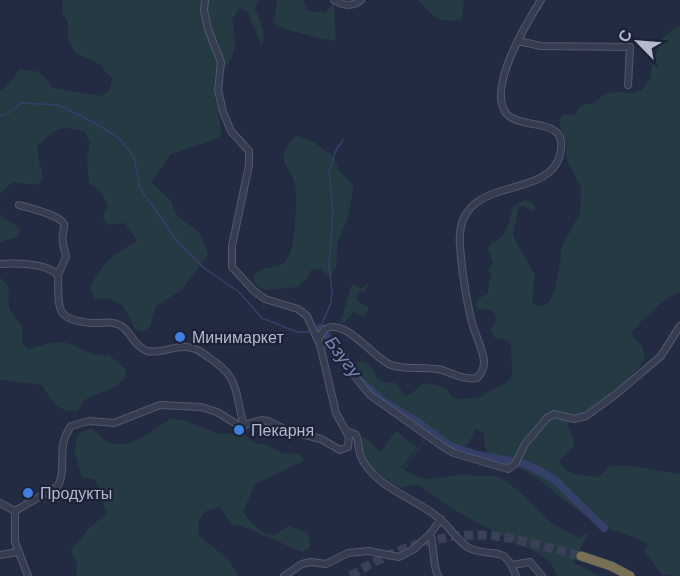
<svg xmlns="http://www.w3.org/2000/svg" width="680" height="576" viewBox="0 0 680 576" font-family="Arial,sans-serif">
  <rect width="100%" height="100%" fill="#232b42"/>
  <path fill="#253a43" d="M63 0H259L255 6 264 34 263 44 260 43C257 32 251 23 248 12L240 8 232 19C237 43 238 60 215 75 211 95 221 115 221 135L214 140 171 154 151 182 172 202C174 223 192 221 201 235 204 240 205 248 208 254L183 289 155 307 150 327 142 332 135 329C124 307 123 297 95 299L90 288C102 261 112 256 137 241L125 223 108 225 103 217 108 206 101 192 89 183 87 158 90 143 85 132C60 124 56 129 38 145 36 160 43 167 43 180L36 185 12 182 0 194V90L6 87 20 69 40 72 53 88 101 96 109 91 112 79 99 64 76 53 68 40V21L62 13Z
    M277 0H303L308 11 325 12 334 3 336 41 318 38 278 27 274 23Z
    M418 0H464L462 19C438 25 434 17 418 0Z
    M677 26H680V292C665 298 642 319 632 332L633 336 642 346 645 359C630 381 592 411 567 421L575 445 559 461C567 476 582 475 598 477L610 466H630L680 474V576L662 575 644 550 647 548V544C633 534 615 533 600 525 570 509 549 483 520 468 511 463 491 460 486 451 484 446 484 437 484 432L475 429C473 434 471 440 468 444 458 454 439 438 430 433L404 470 413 475 427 479 464 474 480 477 492 475 501 478 515 488 552 523 579 538 589 531 574 563 599 576H557L551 563 534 551 516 544 453 509 417 484 400 488C381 477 359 462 362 438L364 437 381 452 396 431 417 447 402 467 384 454 403 469 429 432 374 396 353 370 358 361 367 363C378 376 375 383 396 383L405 396 411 394 423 383C437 385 446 384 453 398 462 400 470 397 479 398 482 397 485 394 488 392 497 386 505 389 512 375L511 346 508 341 495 338 490 329 495 322 496 316 492 310 479 309 475 305 479 298 488 294 489 281 492 275 488 270 493 263 488 248 491 243C508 237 509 222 513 206L525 200 533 203 536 209 533 211 523 206 519 207 513 233 515 240 535 275 532 301 536 306H542L549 302 555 290 561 257V248L580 213 581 188 566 158V143L559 121 562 115H574L581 105 593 103 606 93 623 92 633 94 642 90 650 78 654 57 663 38Z
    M297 136 314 142 334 157 339 171 354 185 347 221 338 241 336 268 331 276 326 275 320 269 311 270 306 279 298 287 266 290 258 287 253 279C262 260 277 274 287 259 296 247 297 199 295 184 293 176 289 169 284 163 283 150 287 143 297 136Z
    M0 213C4 221 15 222 21 230L17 237 0 242Z
    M0 277 9 288C7 304 9 315 22 325V344L29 349C38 347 48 342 58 342 76 342 88 358 109 355L126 370 125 378 117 386 86 399 78 411C56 413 53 400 41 385L0 380Z
    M352 284 361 288 368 284 365 292 358 293 357 301 369 308 365 317 353 312 344 323H340Z
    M172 418 183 420 219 434H243L254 443 269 446 283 453 300 454 304 461 255 484 243 512C249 520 263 538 276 534 280 532 284 528 289 526L307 532 310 540V547L302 552 244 527 232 524 220 507 206 511 198 522 199 536 229 560 238 576H76L77 563 71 551 87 530 107 513 96 480 82 477 74 451 78 434 91 428C96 432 101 438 106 441 129 453 153 429 172 418Z"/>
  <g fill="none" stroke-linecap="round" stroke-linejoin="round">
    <path stroke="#344068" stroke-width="1.5" d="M0 115 4 116 22 103 58 105 95 123 120 139 134 157 140 188 177 241 204 268 239 292 262 318 297 332H310
      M315 330 320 328 331 303 332 291 329 266 333 211 329 173 335 152 343 140"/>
    <path stroke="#344068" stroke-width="8" d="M320 328 352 366 359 380 384 402 416 421 450 446 477 455 522 463 538 470 555 480 604 528"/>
    <path stroke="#394057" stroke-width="9" stroke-dasharray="9 4.5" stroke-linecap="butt" d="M351 576C388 551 436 534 481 535 514 536 548 548 581 556"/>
    <defs>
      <path id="minor" d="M334 0C344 6 352 7 361 0
        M518 41 541 46 630 47 628 85
        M19 205C29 208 60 215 64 224 65 227 63 230 63 234 61 243 65 249 66 257L58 275
        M0 264C17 263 45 263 58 275 59 309 54 321 94 323 101 323 110 321 117 324 130 328 133 346 147 351 159 354 171 347 183 347 193 346 200 351 208 357 241 378 234 391 244 426
        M318 339 325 329C344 318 371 354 387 363 400 371 426 366 442 370 454 374 464 380 477 378 481 374 484 368 484 362 484 352 475 334 472 323 466 299 462 271 460 246 454 173 545 201 559 158 573 114 521 132 506 113 487 88 527 22 541 0
        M320 345 329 344 370 395 445 448 454 453 508 469 515 464 525 444 547 418 554 414 574 419 586 416 615 395 661 356 680 326
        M347 431 356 435C359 442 358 450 361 457 375 488 416 498 440 519 451 528 456 540 469 548 492 559 504 542 516 576
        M0 503 15 511 58 486C68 465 55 449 71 426L89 421 114 423 160 405 201 407 217 412 240 426 262 420 268 421 289 431 321 439 340 450 348 447 349 437 336 413 320 345 307 316 298 309 265 299 254 291 232 267V246L249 165V151L231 131 223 112 218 90 221 62 208 29 204 10 205 0
        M15 511V542L28 576
        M430 534C435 548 432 563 438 576
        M0 555 17 552
        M512 565 530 562 542 576
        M284 576 302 564 311 562 326 564 348 553 368 551 399 557 414 549 430 534 441 519"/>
      <path id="highway" d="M581 556 611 566 630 576"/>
    </defs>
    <use href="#minor" stroke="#52586c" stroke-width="8"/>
    <use href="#highway" stroke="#3f4559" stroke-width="10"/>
    <use href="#minor" stroke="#373d51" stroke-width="6"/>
    <use href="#highway" stroke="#787054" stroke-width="9"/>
  </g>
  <g fill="#3f7fe0" stroke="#1c2237" stroke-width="2">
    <circle cx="180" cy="337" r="6"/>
    <circle cx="239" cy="430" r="6"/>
    <circle cx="28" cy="493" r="6"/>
  </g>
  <g text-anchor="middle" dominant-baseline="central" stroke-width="4.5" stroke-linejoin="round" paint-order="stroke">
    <g font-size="16" fill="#b4b9cc" stroke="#1c2237" text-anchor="start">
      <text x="192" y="337">Минимаркет</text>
      <text x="251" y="430">Пекарня</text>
      <text x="40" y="493">Продукты</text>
    </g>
    <g font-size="18" font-style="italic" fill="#7988b6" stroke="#1c2237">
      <text transform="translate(343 357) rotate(53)">Бзугу</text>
    </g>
  </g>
  <g transform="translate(638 42) rotate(295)" stroke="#1c2237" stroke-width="4.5" paint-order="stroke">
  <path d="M0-4.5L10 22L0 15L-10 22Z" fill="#b4b9cc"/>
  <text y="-9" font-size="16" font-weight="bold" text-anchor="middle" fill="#b4b9cc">С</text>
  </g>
</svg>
